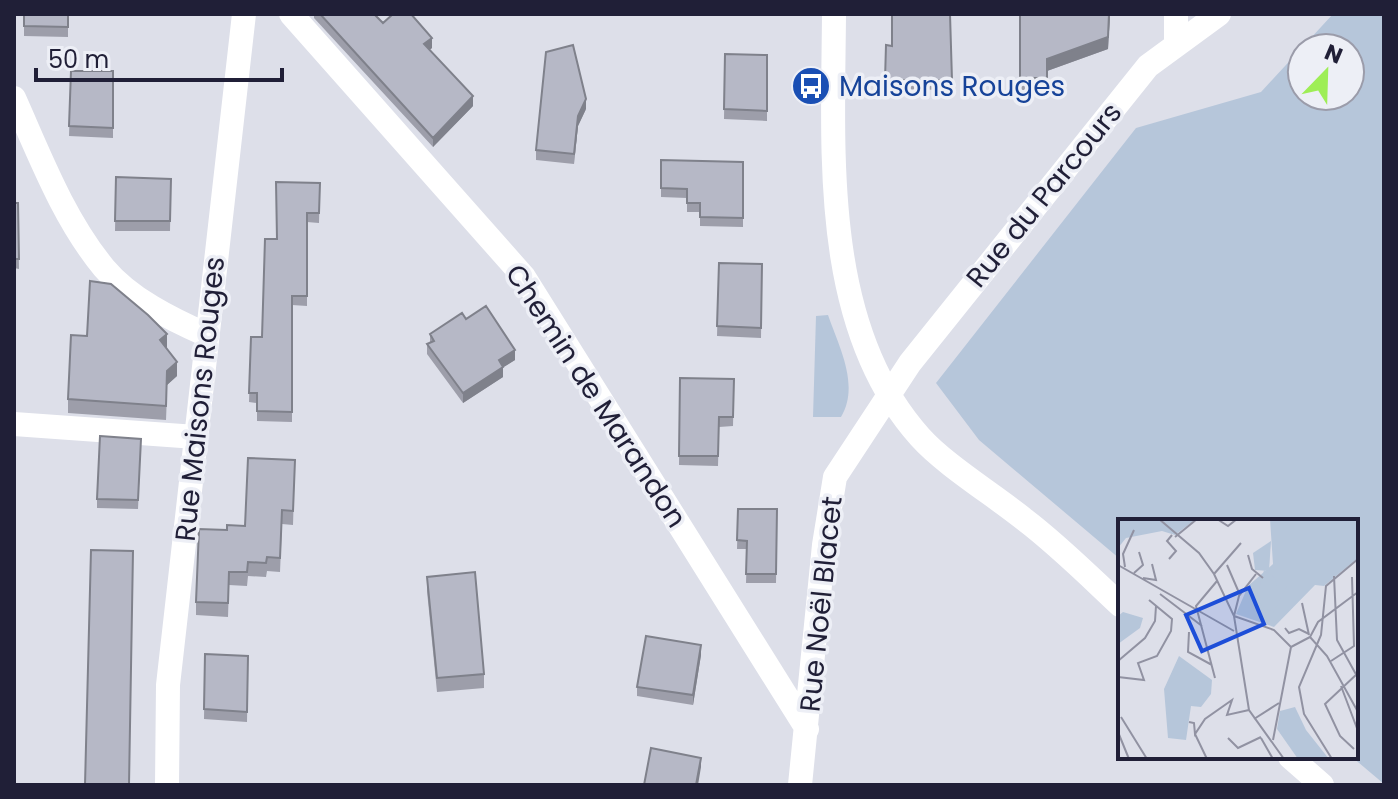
<svg xmlns="http://www.w3.org/2000/svg" width="1398" height="799" viewBox="0 0 1398 799" font-family="Poppins,sans-serif">
  <rect width="100%" height="100%" fill="#dddfe9"/>
  <path fill="#b6c6da" fill-rule="evenodd" d="M1333 14H1384V784L1352 757H1356V521H1120V559L979 440 936 383 1136 128 1261 92ZM1302 48H1350V96H1302Z
    M828 315C839 347 860 385 841 417H813L816 316Z"/>
  <g fill="none" stroke-linecap="round" stroke-linejoin="round">
    <path stroke="#fff" stroke-width="24" d="M291 14 524 277 807 729
      M834 14C833 154 821 327 920 437 945 465 994 495 1025 520 1058 545 1089 576 1120 605
      M1176 14V44
      M14 98C40 156 63 218 104 268 130 299 171 319 207 335
      M14 424 196 437
      M1290 757 1322 785
      M167 785 168 685 244 14
      M800 785 824 545 835 477 910 363 1148 66 1219 14"/>
  </g>
  <path fill="#9d9eaa" d="M24 14H68V37L24 36Z
    M314 14H374L383 23 432 48 429 50 473 106 433 147 314 18Z
    M950 14 952 90 885 89 886 45 892 46Z
    M1020 14H1110L1108 49 1047 71V91L1020 90Z
    M725 54 767 55V121L724 119Z
    M71 71H113V138L69 136Z
    M586 109 578 126 574 164 536 160V150Z
    M661 160 743 162V227L700 226V212H687V198L661 197Z
    M116 177 171 179 170 231H115Z
    M320 183 319 223 307 222V306L292 305V422L257 421V403L249 402 251 337H262L277 239Z
    M14 203H18L19 269 14 268Z
    M719 263 762 264 761 338 717 336Z
    M466 319 515 360 503 367V377L463 403 427 354V344L430 343V334Z
    M167 348 177 376 167 385 166 420 68 413V399Z
    M680 378 734 379 733 426 719 427 718 466 679 465Z
    M141 439 138 509 97 508V499Z
    M295 460 293 525 282 524 280 572 267 571 266 577 248 576 247 586 229 585 228 617 196 615V602L227 530 245 526Z
    M738 509H777L776 583H746L747 549H737Z
    M427 577 484 674V688L437 692 427 591Z
    M205 654 248 656 247 722 204 719Z
    M701 655 693 705 637 696V687Z"/>
  <path fill="#7f818b" d="M1110 14 1108 49 1047 71V59Z
    M432 38V48L424 54V44Z
    M473 96V106L433 147V138Z
    M586 99V109L578 126 574 164 578 116Z
    M167 334V348L160 354V340Z
    M515 350V360L499 370V360Z
    M177 362V376L167 385 166 420 167 371Z
    M503 367V377L463 403V393Z
    M701 645V655L693 705V695Z
    M701 758V767L698 785H696Z"/>
  <path fill="#b6b8c6" stroke="#7f818b" stroke-width="2" d="M24 14H68V27L24 26Z
    M320 14H374L383 23 393 14H411L432 38 424 44 473 96 433 138Z
    M892 14H950L952 80H885L886 45 892 46Z
    M1020 14H1109L1108 37 1047 59V78H1020Z
    M573 45 586 99 578 116 574 154 536 150 546 52Z
    M725 54 767 55V111L724 109Z
    M71 71H113V128L69 126Z
    M661 160 743 162V218L700 217V203H687V189L661 188Z
    M116 177 171 179 170 221H115Z
    M276 182 320 183 319 213H307V296H292V412L257 411V393H249L251 337H262L265 239H277Z
    M14 203H18L19 259H14Z
    M719 263 762 264 761 328 717 326Z
    M90 281 111 284 148 315 167 334 160 340 177 362 167 371 166 406 68 399 71 335 87 336Z
    M486 306 515 350 499 360 503 367 463 393 427 344 434 341 430 334 462 313 466 319Z
    M680 378 734 379 733 417H719L718 456H679Z
    M100 436 141 439 138 500 97 499Z
    M248 458 295 460 293 511 282 510 280 558 267 557 266 563 248 562 247 572H229L228 603 196 602 199 529 227 530V525L245 526Z
    M738 509H777L776 574H746L747 541 737 540Z
    M91 550 133 551 129 785H85Z
    M475 572 484 674 437 678 427 577Z
    M646 636 701 645 693 695 637 687Z
    M205 654 248 656 247 712 204 709Z
    M651 748 701 758 696 785H644Z"/>
  <defs>
    <symbol id="bus-disc" viewBox="-11 -11 22 22"><circle r="9.5" fill="#1a4fb4" stroke="#edeff6"/><path d="M-5-6H5V4H4V6H2V4H-2V6H-4V4H-5ZM-3.5-4V0h7V-4ZM-3.5 1.2v1.5H-2V1.2ZM2 1.2v1.5H3.5V1.2Z" fill="#fff"/></symbol>
  </defs>
  <g fill-rule="evenodd">
    <use href="#bus-disc" x="789" y="64" width="44" height="44"/>
  </g>
  <g text-anchor="middle" dominant-baseline="central" stroke-width="7" stroke-linejoin="round" paint-order="stroke">
    <g font-size="28" fill="#164399" stroke="#edeff6" text-anchor="start">
      <text x="839" y="86">Maisons Rouges</text>
    </g>
    <g font-size="28" fill="#201f37" stroke="#edeff6">
      <text transform="translate(1044 195) rotate(-51)">Rue du Parcours</text>
      <text transform="translate(596 396) rotate(57)">Chemin de Marandon</text>
      <text transform="translate(200 399) rotate(-84)">Rue Maisons Rouges</text>
      <text transform="translate(821 604) rotate(-84)">Rue Noël Blacet</text>
    </g>
  </g>
  <g transform="translate(1118 519)">
    <rect width="240" height="240" fill="#dddfe9"/>
    <path d="M0 0H78L57 16 44 12 8 19 0 29ZM152 0H240V39L206 67 197 66 156 108 118 95 130 67 155 45ZM177 188 188 211 211 240H180L159 210 162 192Z" fill="#b6c6da"/>
    <path d="M146 51 157 59 159 67H169L155 94 138 82ZM5 93 25 99 22 109 0 125V97Z" fill="#b6c6da"/>
    <path d="M61 137 94 161 93 175 83 188 73 187 68 221 50 219 46 170Z" fill="#b6c6da"/>
    <path d="M153 22 151 52 137 51 135 34Z" fill="#b6c6da"/>
    <path fill="none" stroke="#9192a2" stroke-width="2" d="M41 0 81 34 96 55 116 97 131 191 166 240M99 0 110 7 119 0M57 18 79 0M130 36 134 50 145 59M51 40 58 32 49 22 54 16M0 46 116 112M109 46 122 76M7 48 5 35 16 11M16 54 25 46 21 33M96 55 123 24M216 57 219 121 240 159M25 59 38 61 34 45M42 75 84 107M184 84 191 116M116 97 156 111 173 128M116 97 121 77 138 55M167 109 171 114 181 110 191 115M71 113 70 133 94 146M192 118 209 137 240 193M192 118 200 103 240 73M0 142 27 119 37 102 38 87M213 142 236 127 234 58M0 158 26 161 20 144 39 137 53 112 54 100 31 81M97 159 78 87 99 62M223 167 240 212M3 198 29 240M136 200 161 184M71 203 76 204 77 215 87 200 114 181 109 196 131 191M0 213 11 240M77 215 89 240M110 219 120 229 143 218M143 219 155 240M155 221 173 128 192 118M236 230 222 217 207 185 240 154M214 240 186 195 181 168 203 116 208 67 240 40"/>
    <path fill="#1d4ed8" fill-opacity="0.15" stroke="#1d4ed8" stroke-width="4" d="M131 69 146 105 84 132 68 96Z"/>
    <rect width="240" height="240" fill="none" stroke="#201f37" stroke-width="4"/>
  </g>
  <rect width="1398" height="799" fill="none" stroke="#201f37" stroke-width="32"/>
  <g transform="translate(1326 72) rotate(23)"><circle r="38" fill="#edeff6" stroke="#9b9caa" stroke-width="2"/>
  <path d="M0-6L14 30L0 20L-14 30Z" fill="#9eee56"/>
  <text y="-12" font-size="22" font-weight="bold" text-anchor="middle" fill="#201f37">N</text>
  </g>
  <path d="M36 68v12h246v-12" fill="none" stroke="#201f37" stroke-width="4"/>
  <text x="48" y="68" font-size="24" fill="#201f37" stroke="#edeff6" stroke-width="6" paint-order="stroke">50 m</text>
</svg>
